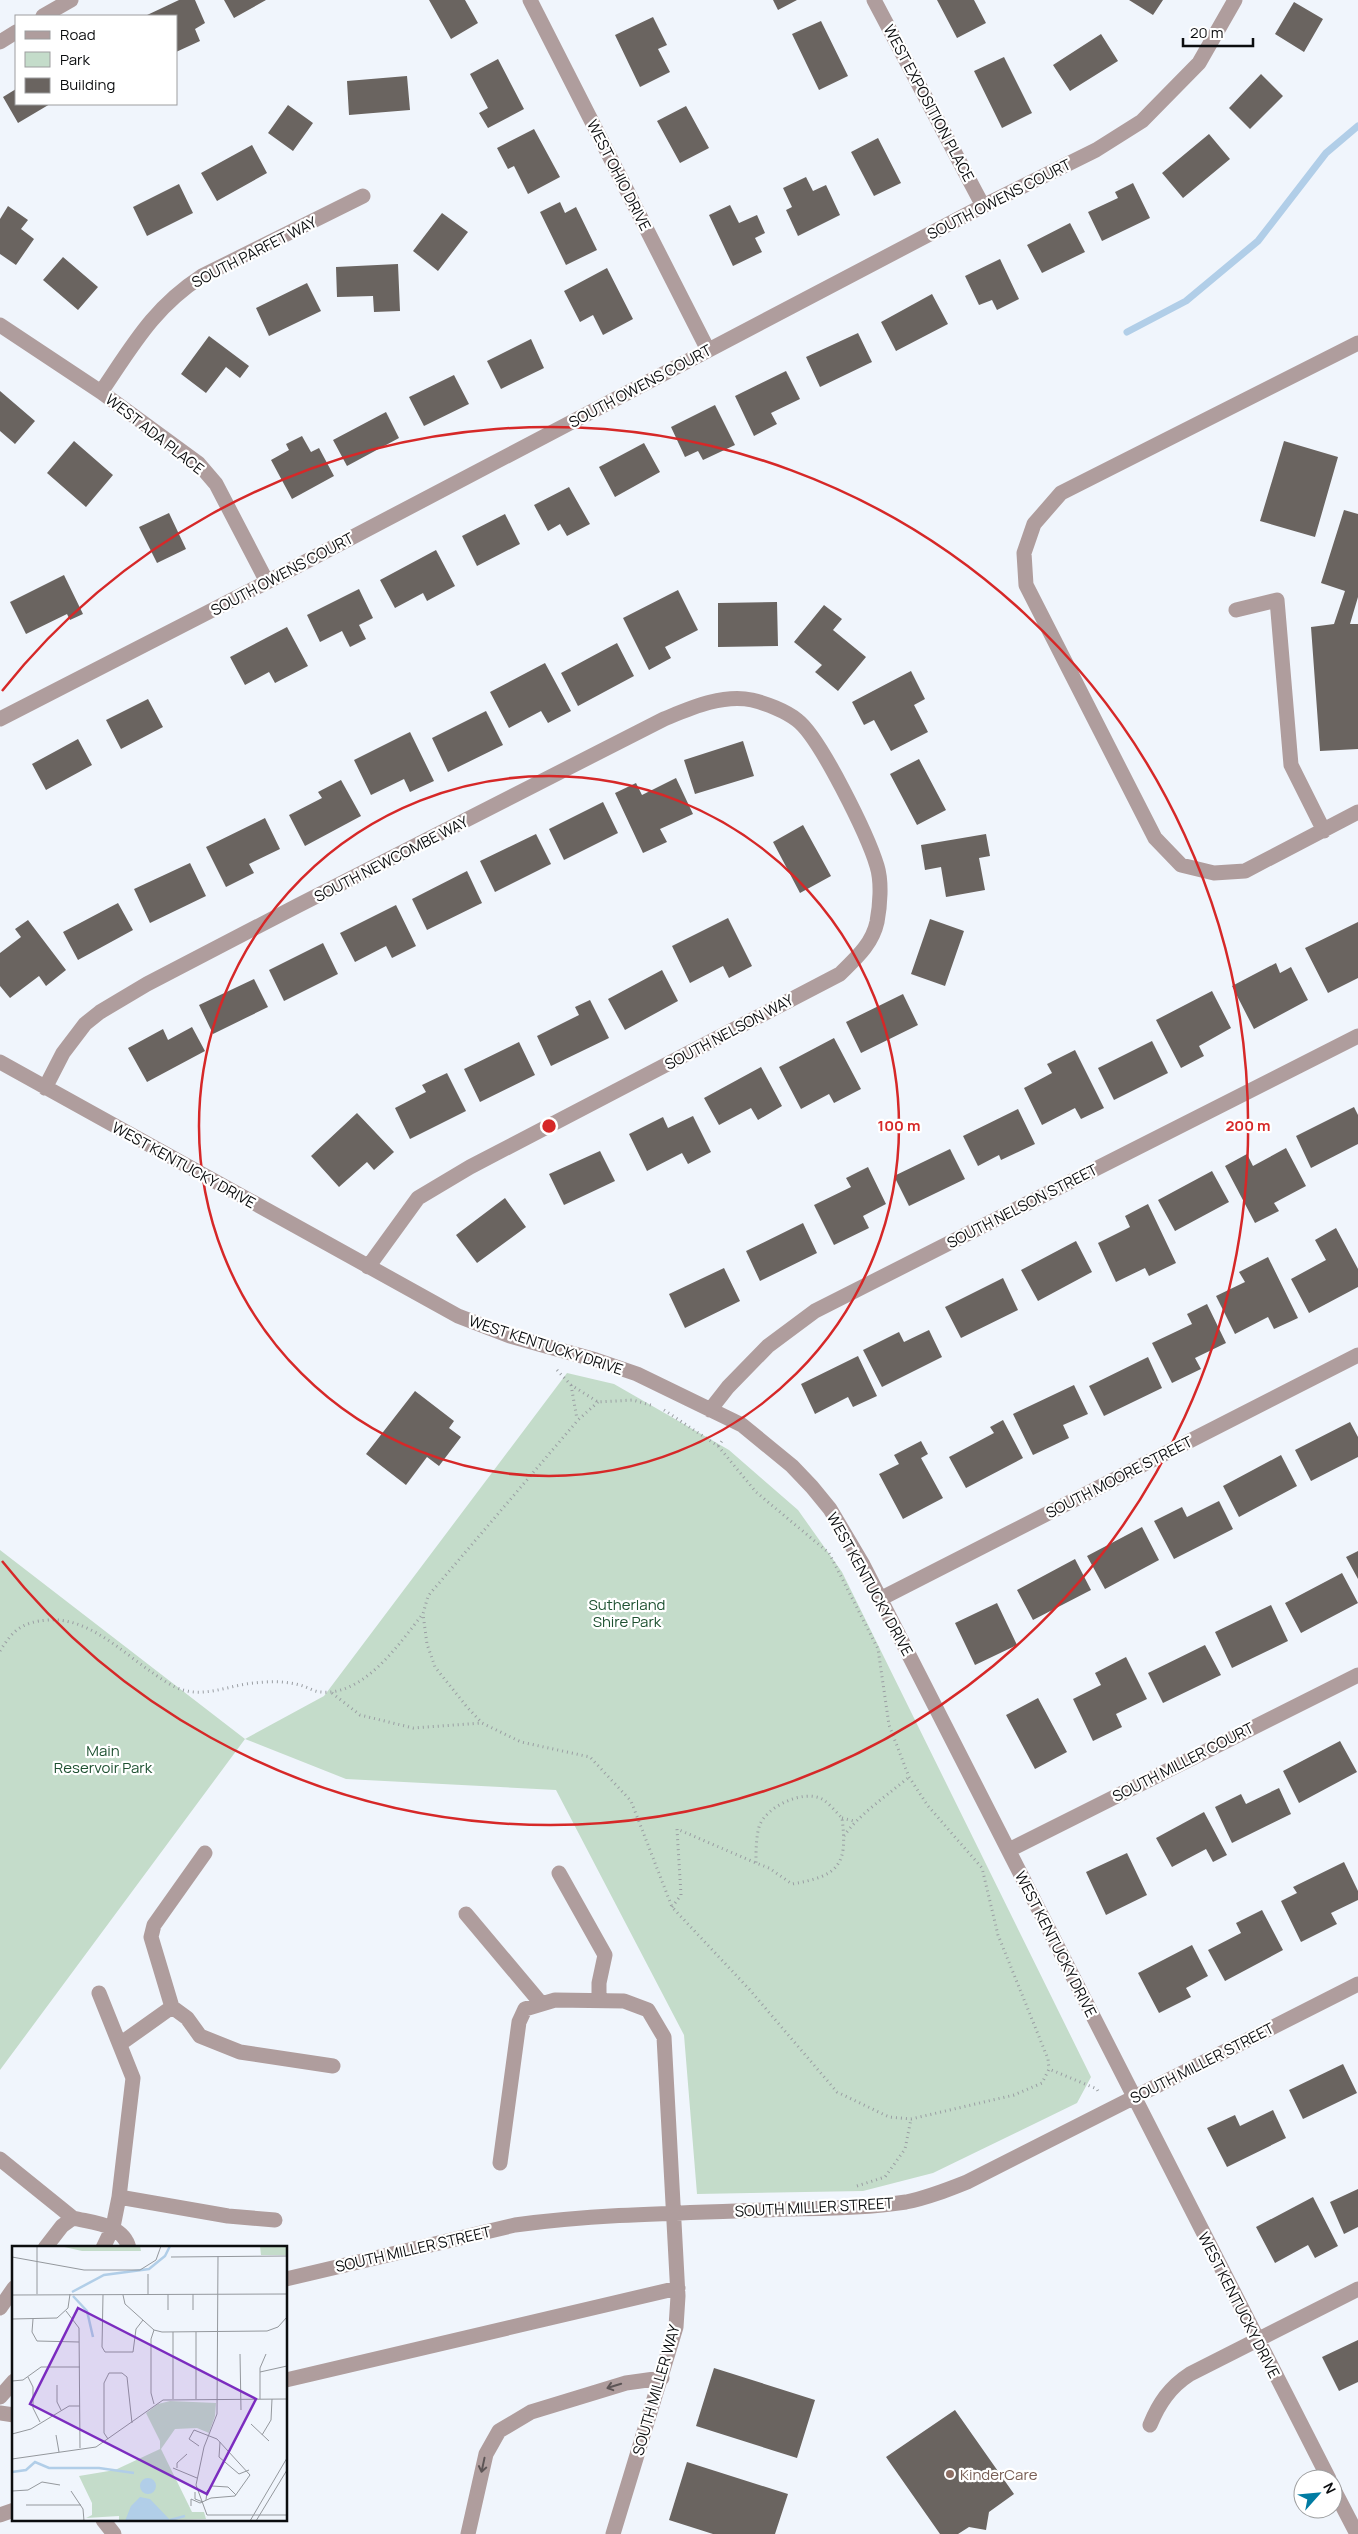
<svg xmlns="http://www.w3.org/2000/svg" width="1358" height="2534" viewBox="0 0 1358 2534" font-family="Manrope,sans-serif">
  <rect width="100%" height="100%" fill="#f0f5fc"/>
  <path fill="#c4dcca" d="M567 1373 614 1384 729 1450 798 1510 842 1572 1091 2077 1077 2103 933 2173 863 2191 697 2194 684 2035 556 1790 346 1779 245 1739 0 2070V1550L245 1739 324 1696Z"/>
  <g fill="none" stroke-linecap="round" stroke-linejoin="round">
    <path stroke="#b1cee8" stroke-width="7" d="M1127 332 1186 301 1258 241 1326 153 1358 126"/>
  </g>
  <path fill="#6a6460" d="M179 0H195L205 23 195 29 200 41 176 52V16H145Z
    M224 0H266L234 18Z
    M429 0H465L478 23 451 39Z
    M773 0H797L778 10Z
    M937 0H974L986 23 957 38Z
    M1129 0H1163L1153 15Z
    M1294 2 1323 19 1304 52 1275 34Z
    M653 17 667 45 658 49 670 72 640 87 615 35Z
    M821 21 848 76 819 90 792 34Z
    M1101 34 1118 61 1070 91 1053 65Z
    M1004 57 1032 113 1002 128 974 71Z
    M498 59 524 109 488 128 479 113 488 108 470 74Z
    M1261 74 1283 96 1250 129 1229 108Z
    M407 76 410 110 349 115 347 81Z
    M16 89V104H50L18 123 3 97Z
    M288 105 313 123 293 151 268 133Z
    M686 106 709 148 680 163 657 121Z
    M534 129 560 177 528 194 514 166 508 169 497 148Z
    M1209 134 1230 159 1183 198 1162 173Z
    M878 138 901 183 874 196 851 152Z
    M252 145 267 173 217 201 201 173Z
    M806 177 813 191 826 185 840 215 798 236 786 210 792 207 783 188Z
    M1133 183 1150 218 1102 241 1088 212 1118 198 1115 192Z
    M179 184 193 213 147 236 133 207Z
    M560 202 565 213 576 207 597 250 566 265 540 212Z
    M730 205 739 223 757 215 765 233 755 238 762 252 733 266 709 215Z
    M8 206 28 220 21 229 34 239 16 265 0 254V219Z
    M442 213 468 232 438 271 413 251Z
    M1070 223 1085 252 1042 273 1027 245Z
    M63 257 98 287 78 310 43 280Z
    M1000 259 1019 299 997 310 992 300 979 305 965 276Z
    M398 264 400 311 374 312 373 296 337 297 336 267Z
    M607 268 633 319 603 335 593 315 580 322 564 291Z
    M307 283 321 311 269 336 256 308Z
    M932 294 948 324 896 351 881 322Z
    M858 333 872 362 820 387 806 357Z
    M209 336 249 366 240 378 226 367 206 393 181 374Z
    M531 339 544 368 501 389 487 361Z
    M786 371 800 399 771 413 777 424 754 436 735 396Z
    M454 375 469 404 424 426 409 397Z
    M0 391 35 421 15 444 0 431Z
    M715 405 735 445 703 460 698 451 685 457 671 427Z
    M386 412 399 438 347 466 333 440Z
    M302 436 311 452 319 448 334 476 292 499 271 460 289 450 286 444Z
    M74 441 113 475 86 507 47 473Z
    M1284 441 1338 457 1315 537 1260 521Z
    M644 443 660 472 615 497 599 467Z
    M569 487 590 524 567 536 560 524 548 531 534 505Z
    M1344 510 1358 514V597L1350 624H1358V749L1320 751 1311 627 1334 624 1345 591 1321 583Z
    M169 513 186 549 157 563 139 527Z
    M505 514 520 544 477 566 462 536Z
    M436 550 455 586 427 601 423 593 395 608 380 580Z
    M64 575 83 614 70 620 67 614 26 634 10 602Z
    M359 589 373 618 359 625 366 639 350 647 342 631 320 642 307 615Z
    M678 590 698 630 665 647 671 658 649 670 623 618Z
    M777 602 778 646 718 647V603Z
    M824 605 842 619 833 630 866 657 838 691 815 672 822 665 794 642Z
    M287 627 308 666 275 683 269 672 245 685 230 657Z
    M617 643 634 676 578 706 561 673Z
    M545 663 571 711 548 723 541 711 509 728 490 692Z
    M911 671 925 699 914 705 928 732 891 751 874 720 864 725 852 702Z
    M148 699 163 727 121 749 106 720Z
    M486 711 503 745 448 772 432 738Z
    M410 732 434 781 410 792 404 779 371 795 354 760Z
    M78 739 92 765 46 790 32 764Z
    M743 741 754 776 695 794 684 760Z
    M919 759 946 810 917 825 890 774Z
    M676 778 693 814 660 829 667 842 643 853 615 793 636 783 642 795Z
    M341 780 361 816 305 846 289 815 322 798 318 792Z
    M603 802 618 833 564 860 549 829Z
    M265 818 280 849 249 864 254 873 226 887 206 847Z
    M803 825 831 876 800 893 773 842Z
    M536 834 551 864 495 892 480 861Z
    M986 834 990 856 979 858 985 890 946 897 941 867 925 870 921 845Z
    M190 863 206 896 150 923 134 889Z
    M467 871 482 903 427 930 412 899Z
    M118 903 133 930 78 960 63 932Z
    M396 905 416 946 392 958 386 946 355 962 340 933Z
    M728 918 752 966 729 978 723 966 690 983 672 946Z
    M930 919 964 931 945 986 911 974Z
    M28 920 66 970 46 986 39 976 10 998 0 986V953L21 937 15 929Z
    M1358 922V978L1328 993 1305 948Z
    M323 943 338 974 284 1001 269 970Z
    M1276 963 1280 973 1291 967 1308 1000 1254 1029 1232 986Z
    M662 970 678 1001 625 1030 608 999Z
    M254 979 268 1007 213 1034 199 1005Z
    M1212 991 1231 1028 1199 1046 1204 1056 1181 1068 1156 1020Z
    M903 994 918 1025 861 1053 846 1022Z
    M590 1000 609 1038 551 1066 537 1036 579 1015 575 1007Z
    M192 1027 205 1051 147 1082 128 1048 163 1029 168 1040Z
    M834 1038 861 1089 834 1103 829 1094 801 1109 779 1067Z
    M1152 1041 1168 1073 1114 1100 1098 1068Z
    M519 1042 535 1075 480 1102 464 1069Z
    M1075 1050 1104 1108 1081 1119 1075 1108 1042 1125 1024 1088 1052 1073 1047 1064Z
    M761 1067 782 1106 758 1120 751 1108 719 1125 704 1098Z
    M447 1073 466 1111 410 1139 395 1108 426 1092 422 1085Z
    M1354 1107 1358 1115V1144L1311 1168 1296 1136Z
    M1018 1109 1035 1144 1001 1160 999 1155 978 1166 963 1136Z
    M357 1113 394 1152 374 1170 367 1162 339 1187 311 1156Z
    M693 1116 711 1152 688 1164 682 1153 647 1171 629 1134 663 1117 668 1128Z
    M1286 1148 1306 1186 1274 1203 1279 1211 1255 1223 1225 1166 1247 1154 1253 1166Z
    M950 1149 965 1179 909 1206 894 1176Z
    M600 1151 615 1181 564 1205 549 1174Z
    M868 1167 886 1204 863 1216 869 1228 834 1245 814 1205 851 1187 846 1178Z
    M1212 1171 1229 1202 1175 1231 1158 1200Z
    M505 1198 526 1227 477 1263 456 1235Z
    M1148 1204 1176 1263 1149 1276 1145 1268 1116 1282 1098 1243 1130 1227 1125 1216Z
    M803 1223 817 1253 760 1281 746 1251Z
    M1336 1228 1358 1269V1287L1309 1313 1291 1279 1326 1260 1315 1240Z
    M1076 1241 1092 1272 1038 1301 1021 1270Z
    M1268 1257 1298 1318 1274 1329 1268 1317 1235 1334 1216 1296 1245 1282 1239 1272Z
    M724 1268 740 1301 685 1328 669 1294Z
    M1003 1278 1018 1310 961 1338 945 1307Z
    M1207 1304 1226 1343 1195 1358 1201 1369 1172 1383 1152 1343 1192 1324 1187 1314Z
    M929 1330 942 1357 882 1387 863 1350 899 1332 904 1342Z
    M858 1356 877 1396 853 1407 848 1397 815 1414 801 1384Z
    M1148 1357 1162 1388 1104 1416 1089 1386Z
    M1074 1385 1088 1414 1063 1425 1069 1438 1033 1455 1013 1414Z
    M415 1391 454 1421 449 1428 461 1437 439 1466 427 1457 406 1485 366 1454Z
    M1003 1420 1023 1458 966 1488 949 1457 994 1433 990 1427Z
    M1350 1422 1358 1437V1457L1311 1481 1295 1450Z
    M921 1441 928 1454 921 1458 943 1498 903 1519 879 1474 899 1464 894 1455Z
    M1281 1455 1297 1486 1239 1517 1223 1486Z
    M1219 1501 1233 1529 1174 1559 1154 1521 1182 1507 1187 1517Z
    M1142 1527 1159 1560 1105 1589 1087 1556Z
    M1358 1551V1579L1346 1557Z
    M1075 1559 1091 1590 1033 1620 1017 1590Z
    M1342 1573 1358 1603 1301 1633 1285 1603Z
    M997 1603 1017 1645 975 1665 955 1623Z
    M1271 1605 1288 1641 1232 1668 1215 1632Z
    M1205 1645 1221 1675 1163 1703 1148 1673Z
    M1126 1657 1147 1699 1116 1714 1122 1727 1093 1741 1073 1699 1101 1685 1095 1673Z
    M1038 1698 1067 1752 1035 1769 1006 1715Z
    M1340 1741 1357 1772 1299 1803 1283 1771Z
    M1279 1788 1291 1814 1232 1843 1215 1807 1241 1794 1246 1804Z
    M1204 1812 1227 1855 1213 1862 1206 1849 1172 1867 1156 1838Z
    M1127 1853 1147 1895 1106 1915 1086 1872Z
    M1344 1862 1358 1891V1900L1331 1913 1337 1924 1301 1942 1281 1901 1297 1893 1293 1887Z
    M1262 1910 1283 1950 1225 1981 1208 1950 1241 1933 1236 1923Z
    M1192 1945 1208 1976 1186 1988 1191 1997 1159 2013 1138 1973Z
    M1343 2064 1357 2093 1303 2119 1289 2090Z
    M1273 2110 1286 2138 1227 2167 1207 2128 1235 2115 1240 2126Z
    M1358 2189V2227L1344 2234 1330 2202Z
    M1313 2197 1338 2246 1315 2258 1308 2245 1275 2263 1256 2227Z
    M1358 2340V2382L1339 2391 1322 2357Z
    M714 2368 815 2400 797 2458 696 2426Z
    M955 2410 1014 2494 989 2512 986 2530 969 2527 958 2534H940L886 2457Z
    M687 2462 788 2494 775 2534H713L669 2520Z"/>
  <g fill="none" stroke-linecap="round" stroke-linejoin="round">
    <path stroke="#9a9ea3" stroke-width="3" stroke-dasharray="1 4" stroke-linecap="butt" d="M557 1370 571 1385 598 1402 633 1400 654 1406
      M571 1385 577 1419
      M598 1402 578 1420 428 1596 423 1614 427 1644 435 1667 467 1707 482 1723 521 1742 590 1757 631 1801 672 1907 749 1989 837 2092 889 2117 911 2119 1014 2095 1042 2083 1049 2069 1097 2089 1099 2093
      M664 1410 718 1446 756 1492 829 1553 878 1649 889 1725 909 1777 928 1806 982 1868 998 1935 1048 2059 1049 2069
      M718 1446 722 1441
      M0 1651C13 1630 22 1622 48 1620 87 1617 120 1650 150 1671 160 1678 172 1687 183 1690 207 1697 230 1685 254 1683 270 1681 288 1681 303 1686 309 1688 315 1692 321 1692 364 1696 399 1644 422 1615
      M332 1693 360 1715 413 1728 482 1723
      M842 1818 854 1821
      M844 1836C858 1815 889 1794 909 1777
      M672 1907 681 1895 677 1829 756 1863 769 1868 792 1884C839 1876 848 1865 842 1818 836 1812 829 1803 822 1799 803 1789 765 1807 759 1827 756 1838 756 1851 756 1863
      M857 2186 885 2177 905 2149 911 2119"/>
    <path stroke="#af9d9d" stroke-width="15" d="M530 0 708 350
      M874 0 983 206
      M43 16 71 0
      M0 42 16 32
      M0 325 101 392 198 463 216 484 267 582
      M1358 343 1061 493 1034 524 1024 553 1026 585 1155 838 1181 865 1214 873 1245 871 1358 812
      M101 392C133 345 153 308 202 276L363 196
      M1236 610 1277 600 1291 765 1324 831
      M0 719 267 582 983 206 1096 150 1142 121 1199 63 1235 0
      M0 1062 458 1316 510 1336 596 1360 637 1374 742 1425 792 1466 812 1487 830 1509 862 1563 1329 2479
      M45 1088 63 1053 85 1024 100 1012 147 984 297 906 664 719C691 708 722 694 752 700 765 703 786 711 797 720 820 737 868 836 877 866 882 882 880 906 877 922 872 945 855 959 840 974L470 1167 418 1198 368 1267
      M710 1410 728 1387 768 1346 815 1311 1358 1036
      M880 1599 1358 1355
      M1009 1850 1358 1675
      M559 1873 605 1955 599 1983V2000
      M466 1914 540 2002
      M99 1993 133 2078 119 2197 113 2227 103 2248
      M172 2007 151 1937 154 1925 205 1853
      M120 2044 172 2007 187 2018 200 2036 240 2052 333 2066
      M0 2159 73 2218
      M500 2163 519 2022 525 2009 555 2000 624 2001 648 2010 664 2037 678 2296 676 2327 613 2534
      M119 2197 228 2216 275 2220
      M45 2248 62 2226 73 2218C93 2223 123 2224 129 2248
      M286 2279 515 2225C598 2214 682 2213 765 2210 812 2208 860 2209 906 2202 927 2198 947 2190 967 2182L1358 1984
      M0 2308 14 2288
      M286 2380 678 2288
      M0 2397 14 2381
      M0 2413 14 2415
      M1150 2425C1159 2403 1170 2387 1190 2374L1358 2289
      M1333 2488 1357 2534
      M0 2515 14 2510
      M103 2520 114 2534
      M468 2534 486 2454 499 2431 531 2412 626 2383 662 2378"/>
  </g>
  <defs><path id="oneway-shaft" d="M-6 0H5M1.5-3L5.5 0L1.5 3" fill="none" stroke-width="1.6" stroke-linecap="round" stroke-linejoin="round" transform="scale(1.25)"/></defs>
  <g stroke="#5d5556">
    <use href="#oneway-shaft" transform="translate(614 2386) rotate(163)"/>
    <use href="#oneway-shaft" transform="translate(483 2465) rotate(102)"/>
  </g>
  <g fill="none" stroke="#d62828" stroke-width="2.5">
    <circle cx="549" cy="1126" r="350"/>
    <path d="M2 691A699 699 0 1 1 2 1561"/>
  </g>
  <circle fill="#8d6e63" stroke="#fff" stroke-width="2" cx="950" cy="2474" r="5"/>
  <g text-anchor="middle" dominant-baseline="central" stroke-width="4.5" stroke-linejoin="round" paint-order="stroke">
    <g font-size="15" fill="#0b0d0f" stroke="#fff">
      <text transform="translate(929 103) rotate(62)">WEST EXPOSITION PLACE</text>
      <text transform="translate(619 175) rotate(63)">WEST OHIO DRIVE</text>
      <text transform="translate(999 199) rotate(-27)">SOUTH OWENS COURT</text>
      <text transform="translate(254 252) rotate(-27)">SOUTH PARFET WAY</text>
      <text transform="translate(640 386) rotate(-28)">SOUTH OWENS COURT</text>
      <text transform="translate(155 434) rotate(38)">WEST ADA PLACE</text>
      <text transform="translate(282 574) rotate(-28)">SOUTH OWENS COURT</text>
      <text transform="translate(391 859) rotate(-27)">SOUTH NEWCOMBE WAY</text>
      <text transform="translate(729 1032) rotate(-28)">SOUTH NELSON WAY</text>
      <text transform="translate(184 1165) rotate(29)">WEST KENTUCKY DRIVE</text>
      <text transform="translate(1022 1206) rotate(-27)">SOUTH NELSON STREET</text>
      <text transform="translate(546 1345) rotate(18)">WEST KENTUCKY DRIVE</text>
      <text transform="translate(1119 1477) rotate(-27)">SOUTH MOORE STREET</text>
      <text transform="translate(870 1584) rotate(61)">WEST KENTUCKY DRIVE</text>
      <text transform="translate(1183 1762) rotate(-27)">SOUTH MILLER COURT</text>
      <text transform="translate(1056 1944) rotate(63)">WEST KENTUCKY DRIVE</text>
      <text transform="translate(1202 2063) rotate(-27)">SOUTH MILLER STREET</text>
      <text transform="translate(814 2207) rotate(-3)">SOUTH MILLER STREET</text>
      <text transform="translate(413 2249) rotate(-13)">SOUTH MILLER STREET</text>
      <text transform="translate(1239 2305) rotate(63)">WEST KENTUCKY DRIVE</text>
      <text transform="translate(656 2390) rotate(-74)">SOUTH MILLER WAY</text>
    </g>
    <g font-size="15" fill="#1e5131" stroke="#fff">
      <text x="627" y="1604">Sutherland<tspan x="627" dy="17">Shire Park</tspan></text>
      <text x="103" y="1750">Main<tspan x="103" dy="17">Reservoir Park</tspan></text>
    </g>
    <g font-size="15" fill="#785e54" stroke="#fff" text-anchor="start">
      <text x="960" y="2474">KinderCare</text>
    </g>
  </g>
  <g transform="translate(12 2246)">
    <rect width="275" height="275" fill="#f0f5fc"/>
    <path d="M48 0H128L129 5H70ZM248 0H275V9H249ZM158 155 204 157 203 170 197 187 185 182 163 183 149 203 180 266H192L194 273 107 275V270L74 272 80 269V257L67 230 103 224 148 203V195L134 167 146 158Z" fill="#c4dcca"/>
    <path d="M128 240a8 8 0 1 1 16 0a8 8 0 1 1-16 0ZM128 251 138 253 159 275H113L119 260Z" fill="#b1cee8"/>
    <path fill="none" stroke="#b1cee8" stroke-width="2.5" d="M60 46 92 29 137 23 153 10 158 0M61 50 75 65 81 91M0 226 14 224 23 216 37 222H87L122 227M158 274 173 270"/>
    <path fill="none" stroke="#94989d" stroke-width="1" d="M25 0V48M206 10 205 168 192 201 184 239 195 269H240M0 11 72 24H128L144 14 149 0M159 11 275 10M136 28V49M156 48V64M181 48V64M0 49 275 48M91 49 90 101 93 106H121L124 83 131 74M111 49 113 58 142 84 150 86 255 85 266 81 275 71M54 65 67 82 68 202M0 73 45 72 56 62 58 48M21 73 20 86 25 95 67 96M161 86V153M228 108 229 164M248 126 275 120M16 131 21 141V162L28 176M0 135 11 134 29 121H68M45 139V156L49 164M184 153V86M248 153V122L254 108M142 158 139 147V93L142 84M239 178 257 195M0 188 19 183 57 160H68M44 189 47 206M250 189 259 174 260 153M96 193 92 187V137L97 127H110L115 131 120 177M208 196 207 211 227 228 237 224M0 213 84 201 151 154 275 153M161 222 185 232M165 222V217L175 208M0 245 16 244 30 236 48 239M59 245 71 263 72 275M183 246V253L191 256M194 254 195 245 200 240 216 241 224 249M14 259H69M179 260V253L188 257 199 252 223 250 238 229 205 193 182 184 177 193 187 200M240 269H275M238 275 275 212M244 275 275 224"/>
    <path fill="#7b2cbf" fill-opacity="0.15" stroke="#7b2cbf" stroke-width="2.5" d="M66 62 244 153 195 248 18 158Z"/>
    <rect width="275" height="275" fill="none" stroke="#0b0d0f" stroke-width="2.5"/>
  </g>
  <circle cx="549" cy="1126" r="8" fill="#d62828" stroke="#fff" stroke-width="2.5"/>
  <g font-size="15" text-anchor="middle" font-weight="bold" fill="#d62828" stroke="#fff" stroke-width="4.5" stroke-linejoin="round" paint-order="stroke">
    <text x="899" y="1131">100 m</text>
    <text x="1248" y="1131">200 m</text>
  </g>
  <rect x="15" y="15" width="162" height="90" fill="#ffffff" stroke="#9d9e9f"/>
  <rect x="25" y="31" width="25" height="8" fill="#af9d9d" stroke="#9d9e9f"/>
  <text x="60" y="40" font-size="15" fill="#0b0d0f">Road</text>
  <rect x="25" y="52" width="25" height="15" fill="#c4dcca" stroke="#9d9e9f"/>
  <text x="60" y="65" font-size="15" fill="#0b0d0f">Park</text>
  <rect x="25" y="78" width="25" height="15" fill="#6a6460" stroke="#9d9e9f"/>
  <text x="60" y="90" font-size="15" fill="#0b0d0f">Building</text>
  <g transform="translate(1318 2494) rotate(63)"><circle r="24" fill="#ffffff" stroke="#9d9e9f"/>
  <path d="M0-4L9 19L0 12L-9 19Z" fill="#017ca3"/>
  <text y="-8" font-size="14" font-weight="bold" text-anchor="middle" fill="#0b0d0f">N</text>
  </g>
  <path d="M1183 38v8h70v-8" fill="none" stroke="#0b0d0f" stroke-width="2.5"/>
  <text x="1190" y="38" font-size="15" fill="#0b0d0f" stroke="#ffffff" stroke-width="4" paint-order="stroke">20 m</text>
</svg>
